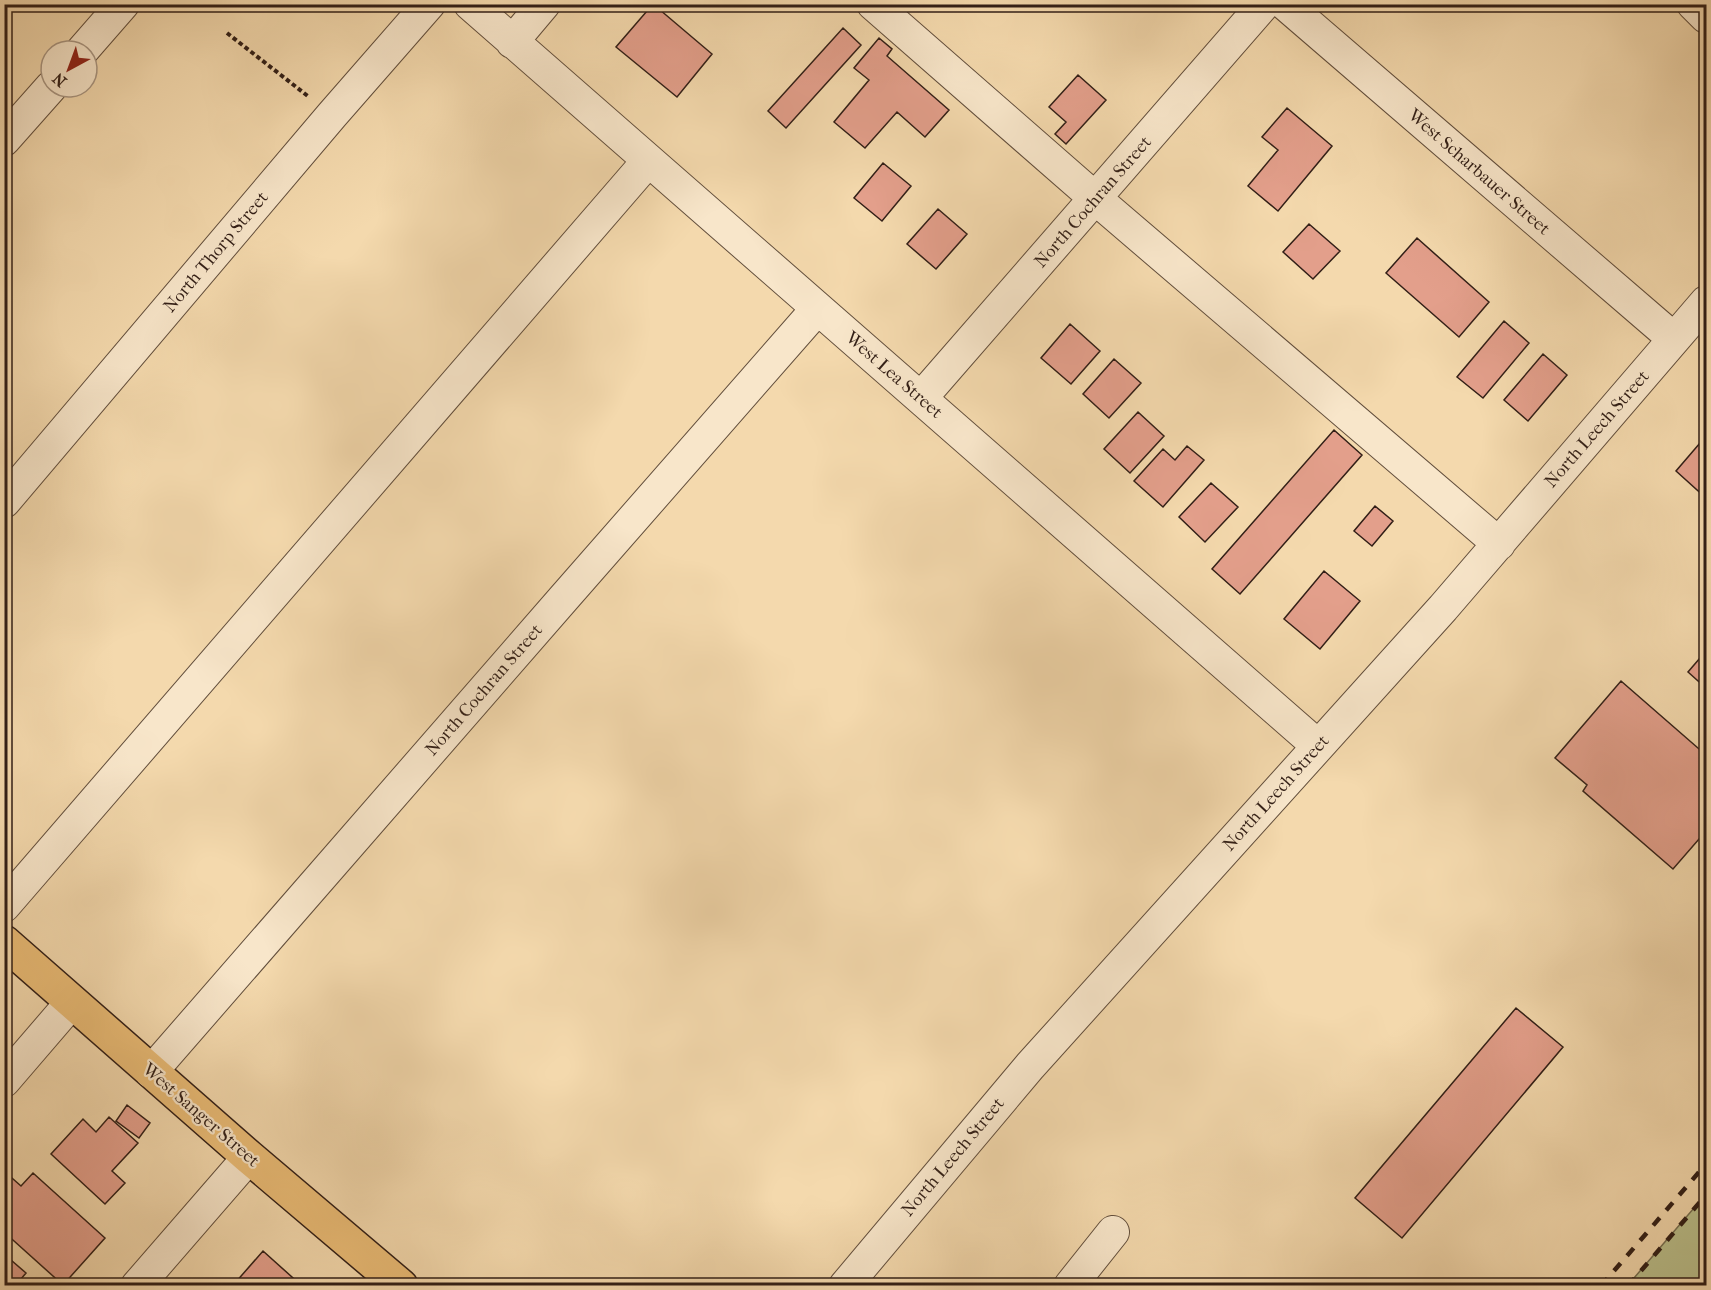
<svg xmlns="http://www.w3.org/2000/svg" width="1711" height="1290" viewBox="0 0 1711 1290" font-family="'IM FELL French Canon',serif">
  <rect width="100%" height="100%" fill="#f4d9ad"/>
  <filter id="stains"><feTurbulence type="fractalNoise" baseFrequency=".00333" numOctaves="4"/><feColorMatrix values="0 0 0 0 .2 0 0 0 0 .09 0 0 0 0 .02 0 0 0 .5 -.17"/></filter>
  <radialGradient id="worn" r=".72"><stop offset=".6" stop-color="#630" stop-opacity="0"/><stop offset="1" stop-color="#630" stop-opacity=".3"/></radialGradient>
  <path fill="#babf8b" stroke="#766f51" stroke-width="1.5" d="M1706 1194V1285H1628Z"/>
  <path fill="#e39f8b" stroke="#321f17" stroke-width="1.5" d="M653 4 712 54 677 97 616 47Z
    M843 28 861 45 786 128 768 111Z
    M879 38 892 49 887 56 949 110 925 137 897 112 865 148 834 122 869 80 854 68Z
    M1078 75 1106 100 1066 144 1055 134 1066 122 1049 107Z
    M1287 108 1332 146 1278 211 1248 186 1278 150 1262 137Z
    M883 163 911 186 882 221 854 198Z
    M938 209 967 234 936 269 907 244Z
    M1309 224 1340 251 1313 279 1283 252Z
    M1417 238 1489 302 1459 337 1386 273Z
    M1504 321 1529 343 1483 398 1457 377Z
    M1070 324 1100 351 1071 384 1041 358Z
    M1543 354 1567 375 1528 421 1504 400Z
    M1114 359 1141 383 1109 418 1083 394Z
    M1138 412 1164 436 1130 473 1104 449Z
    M1334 430 1362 455 1240 594 1212 569Z
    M1706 436V498L1676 471Z
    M1187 446 1204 460 1163 507 1134 481 1163 449 1175 460Z
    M1211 483 1238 507 1205 542 1179 517Z
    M1375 506 1393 521 1372 546 1354 531Z
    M1324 571 1360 601 1320 649 1284 619Z
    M1706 651V688L1688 672Z
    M1621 681 1706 755V831L1673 869 1583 791 1587 785 1555 758Z
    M1516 1008 1563 1047 1402 1238 1355 1198Z
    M127 1105 150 1123 139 1138 116 1121Z
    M109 1117 138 1143 112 1171 125 1183 105 1204 51 1154 83 1119 96 1132Z
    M4 1171 21 1186 33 1173 105 1238 63 1285 4 1232Z
    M263 1251 302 1286H238L235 1283Z
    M4 1254 26 1273 15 1286H4Z"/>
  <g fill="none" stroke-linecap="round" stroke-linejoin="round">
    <defs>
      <path id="minor" d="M470 4 1318 746
        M873 4 1096 199 1499 544
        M1285 4 1674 339
        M1693 4 1706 17
        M512 42 544 4
        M82 51 123 4
        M4 140 51 87
        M921 398 1264 4
        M4 502 332 115 429 4
        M4 906 648 161
        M151 1072 563 599 817 309
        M4 1081 71 1003
        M137 1286 249 1157
        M845 1286 1030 1066 1443 608 1706 302
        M1070 1286 1113 1232"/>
      <path id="major" d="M4 942 249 1157 401 1286"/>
    </defs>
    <use href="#minor" stroke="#624e3c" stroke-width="34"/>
    <use href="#major" stroke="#321f17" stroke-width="36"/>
    <path stroke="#321f17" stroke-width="4" stroke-dasharray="4.5 3" stroke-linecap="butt" d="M227 33 309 97"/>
    <use href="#minor" stroke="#f8e6ca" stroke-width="32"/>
    <use href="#major" stroke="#eabc76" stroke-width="33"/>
    <path stroke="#321f17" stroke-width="4.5" stroke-dasharray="10 10" stroke-linecap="butt" d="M1601 1286 1706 1164
      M1628 1286 1706 1195"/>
  </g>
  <g text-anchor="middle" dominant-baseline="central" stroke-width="4.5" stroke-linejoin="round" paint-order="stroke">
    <g font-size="18" fill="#321f17" stroke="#f8e6ca">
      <text transform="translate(1479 172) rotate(41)">West Scharbauer Street</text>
      <text transform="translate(1093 202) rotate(-49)">North Cochran Street</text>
      <text transform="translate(216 252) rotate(-50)">North Thorp Street</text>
      <text transform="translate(894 375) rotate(41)">West Lea Street</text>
      <text transform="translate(1597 429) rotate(-49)">North Leech Street</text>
      <text transform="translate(484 690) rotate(-49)">North Cochran Street</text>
      <text transform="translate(1276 793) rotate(-48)">North Leech Street</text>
      <text transform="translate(201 1115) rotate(41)">West Sanger Street</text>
      <text transform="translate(953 1157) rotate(-50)">North Leech Street</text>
    </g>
  </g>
  <rect width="1711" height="1290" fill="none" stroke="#f4d9ad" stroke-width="24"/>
  <rect x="6" y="6" width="1699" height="1278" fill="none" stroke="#321f17" stroke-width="3"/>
  <rect x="12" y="12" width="1687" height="1266" fill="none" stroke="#321f17" stroke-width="1.5"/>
  <g transform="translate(69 69) rotate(221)"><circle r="28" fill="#f8e6ca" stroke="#a99682" stroke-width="1.5"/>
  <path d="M0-4.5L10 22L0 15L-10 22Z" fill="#8f2418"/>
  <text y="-9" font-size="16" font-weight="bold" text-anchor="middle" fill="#321f17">N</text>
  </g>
  <rect width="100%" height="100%" filter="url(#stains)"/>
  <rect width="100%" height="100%" fill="url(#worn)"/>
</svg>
